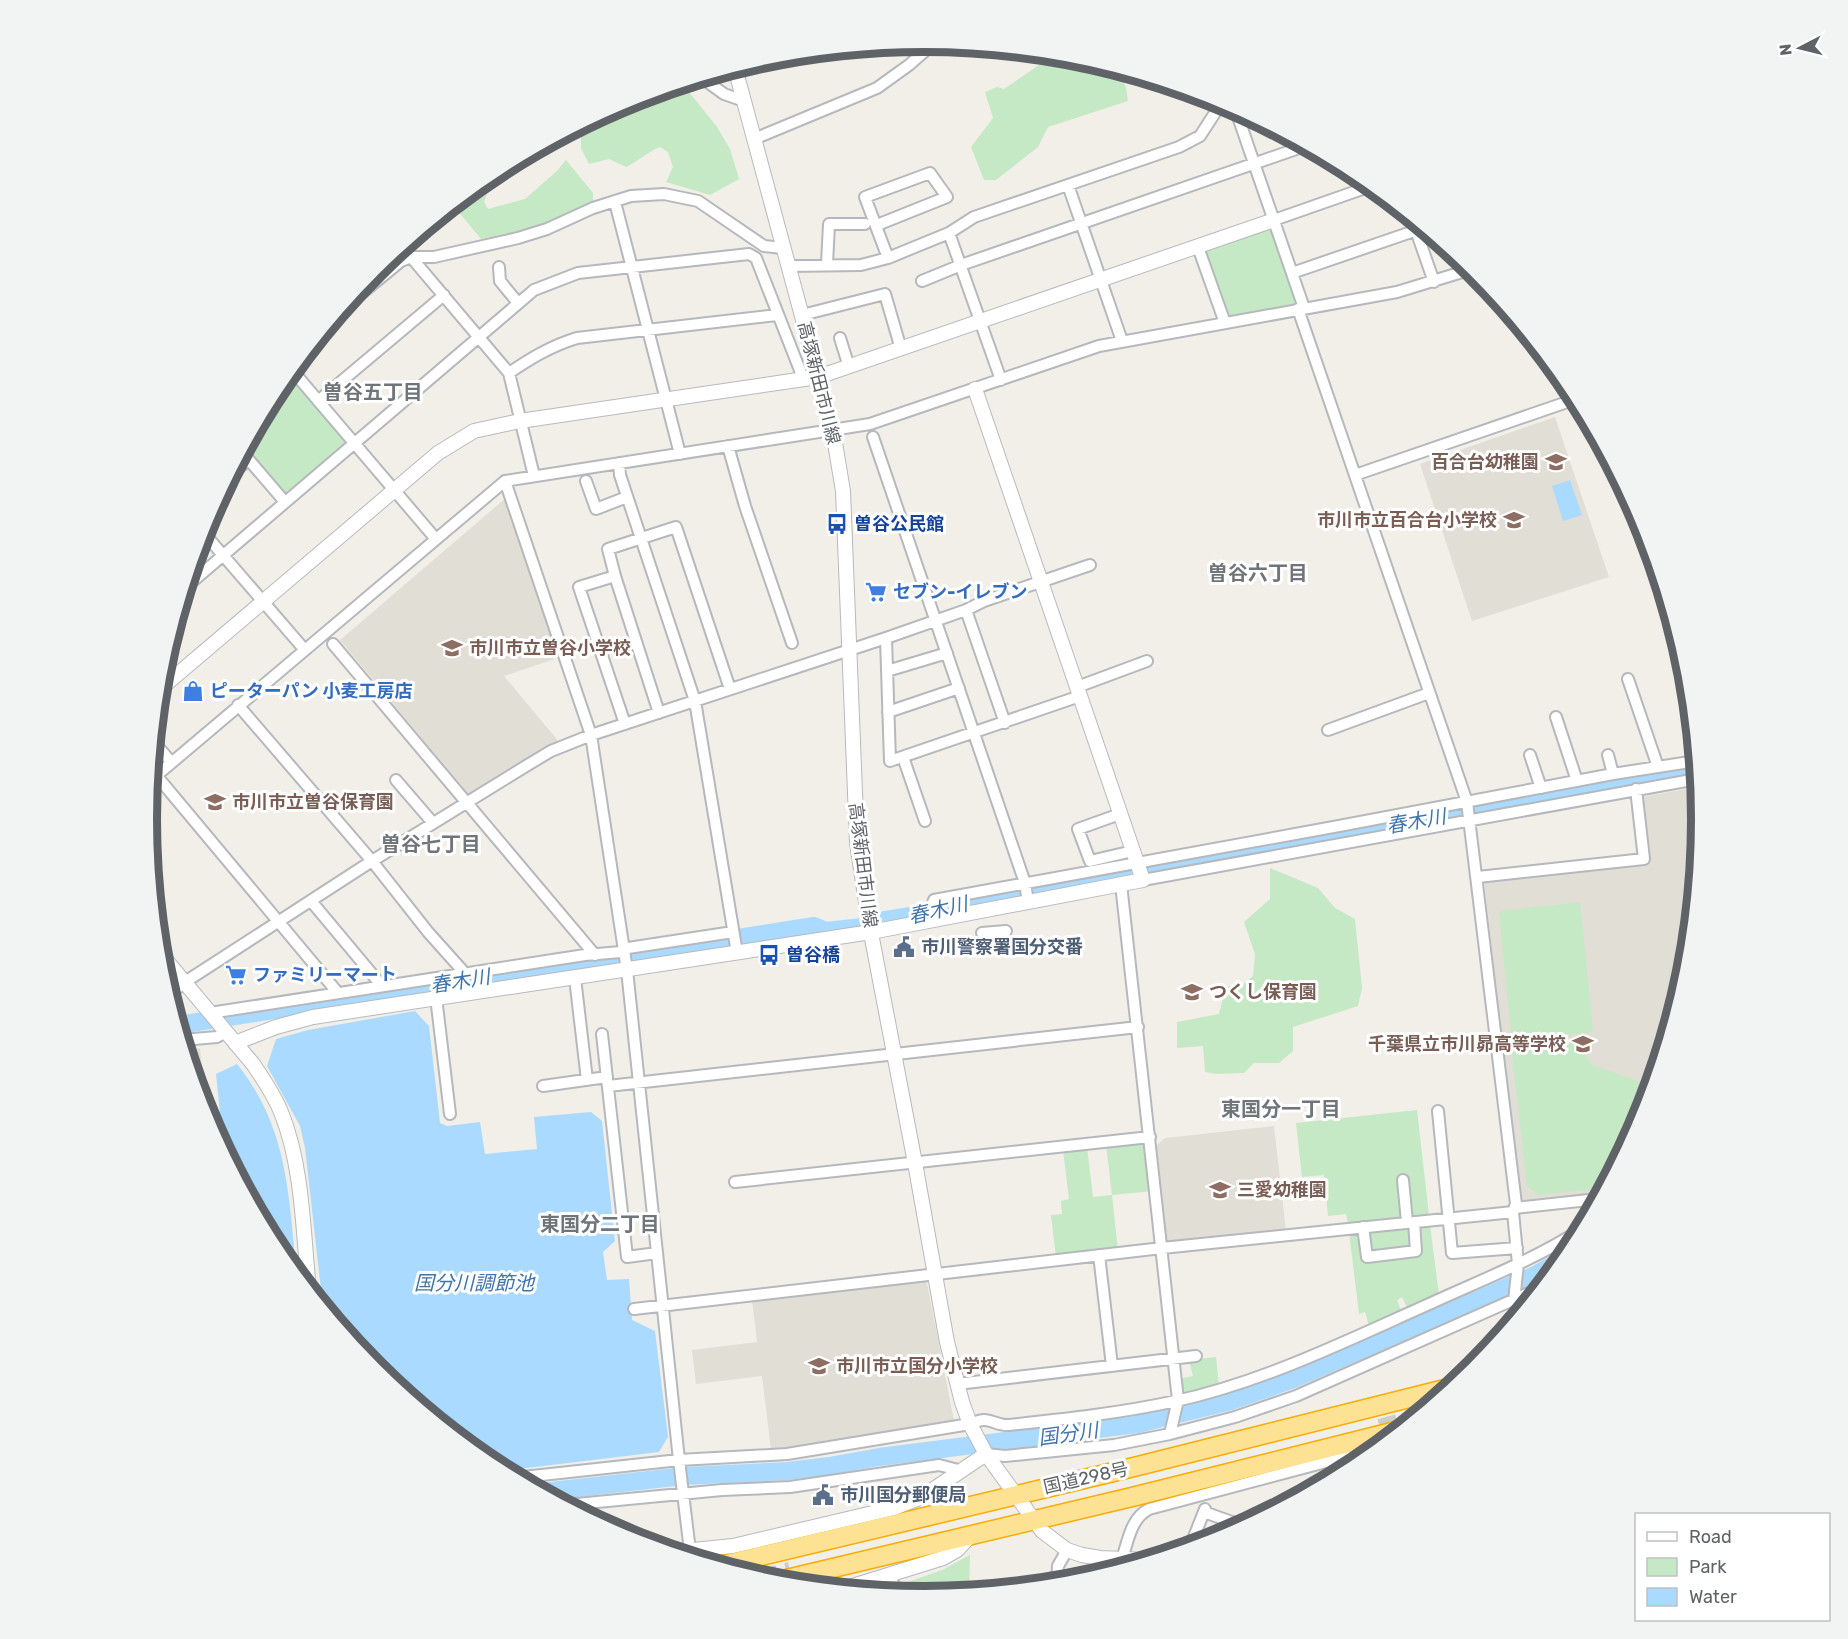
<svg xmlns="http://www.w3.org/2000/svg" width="1848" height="1639" viewBox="0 0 1848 1639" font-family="Rubik,'Noto Sans JP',sans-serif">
  <rect width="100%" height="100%" fill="#f1efe8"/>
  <path fill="#e1ded6" d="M1555 417 1609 577 1472 621 1420 464Z
    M507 497 560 657 504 676 560 743 468 794 340 640Z
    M1698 787 1701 820 1686 972 1642 1117 1600 1196 1520 1204 1484 880 1649 862 1641 797Z
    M200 1048 207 1120 186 1051Z
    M1274 1126 1286 1231 1165 1245 1154 1148 1165 1138Z
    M924 1280 927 1283 954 1421 951 1424 890 1431 786 1450H771L762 1376 696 1384 692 1350 757 1342 752 1300Z"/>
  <path fill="#c5e8c5" d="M1054 55 1076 57 1115 69 1126 87 1128 101 1048 127 1038 147 996 180H984L971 147 993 118 985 92 997 87 1004 89Z
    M677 86 689 92 717 127 730 149 739 179 710 195 666 182 673 167 668 152 660 147C647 152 639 161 626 167L609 159 589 164 581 148V125L627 101Z
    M566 160 593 193V201L538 228 481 239 453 205 496 171 484 202 488 209 525 199 557 171Z
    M1274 220 1304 308 1225 323 1198 247Z
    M289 374 347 441 285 494 245 448 278 387Z
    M1270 868 1318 888 1335 908 1355 919 1362 988 1358 1006 1293 1027V1051L1279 1063H1254L1244 1073 1217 1074 1205 1072 1203 1046 1177 1048V1022L1219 1014 1226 986H1241L1253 976 1255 954 1244 922 1270 899Z
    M1580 902 1593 1032 1512 1041 1499 911Z
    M1545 1042C1571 1042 1578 1041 1592 1065L1646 1084 1642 1093 1649 1096 1642 1117 1605 1188 1539 1195 1527 1186 1511 1045Z
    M1417 1110 1429 1215 1415 1217 1411 1214H1403L1398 1219 1348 1224 1346 1214 1328 1216 1324 1175 1302 1177 1296 1123Z
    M1145 1141 1153 1191 1112 1195 1118 1250 1056 1257 1051 1215 1062 1214 1061 1201 1069 1199 1063 1150 1087 1147 1093 1197 1112 1195 1106 1145Z
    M1430 1225 1439 1295 1408 1309 1402 1297 1397 1300 1402 1313 1369 1326 1365 1312 1359 1314 1349 1232 1358 1231 1360 1234 1364 1261 1420 1256 1418 1229 1420 1226Z
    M1405 1226 1410 1229 1412 1246 1409 1249 1373 1253 1369 1250 1367 1232Z
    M1216 1357 1219 1385 1184 1395 1179 1392 1178 1379 1193 1376 1189 1360Z
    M970 1555 969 1593 924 1597 900 1595 897 1586 942 1570Z"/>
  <path fill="#aadaff" d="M1570 480 1582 515 1563 521 1552 486Z
    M415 1011 429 1026 440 1123 447 1126 480 1122 485 1154 537 1149 534 1117 591 1112 602 1121 615 1241 603 1252 607 1280 629 1279 632 1320 655 1331 668 1437 659 1452 502 1471 492 1466 374 1369 323 1307 305 1148 300 1126 267 1066 276 1039 308 1030Z
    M237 1064C289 1129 288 1195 297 1275L277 1251 224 1151 216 1074Z"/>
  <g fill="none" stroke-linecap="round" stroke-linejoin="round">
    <path stroke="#aadaff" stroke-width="18" d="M178 1025 814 926 826 931 862 927 874 922 947 910 952 905 1300 840 1697 769
      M542 1492 684 1476 788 1471 829 1466 879 1457 1138 1424 1231 1401 1291 1380 1535 1275 1565 1258"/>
    <path stroke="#ccccc8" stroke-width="18" stroke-dasharray="18 9" stroke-linecap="butt" d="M1380 1428 1413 1419
      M760 1578 790 1571"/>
    <defs>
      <path id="street" d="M702 78 724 94 744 101
        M1235 108 1304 308
        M754 139 877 88 909 65 934 43
        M1068 185 1122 341
        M615 202 680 454
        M1412 219 1434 282
        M1274 220 1371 186
        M877 225 947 197 930 173 865 197 888 258
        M949 233 1001 380
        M1198 247 1225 323
        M400 248 411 257 509 373 534 476
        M827 264 829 224H865
        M788 266 861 265 888 258 949 233 974 217 1179 147 1200 136 1222 102
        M499 267 500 281 518 303
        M1292 273 1423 228
        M922 281 961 265 1305 146
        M1298 309 1467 802 1516 1204 1513 1212 1518 1264 1514 1301
        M340 311 401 261 411 257H434L518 238 547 229 593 208 631 196 664 194 698 201 764 246 783 248
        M802 315 885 294 901 349
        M840 338 849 367
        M292 370 435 538
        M509 373C531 358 551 346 577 338L777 315
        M318 401 444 295
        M873 437 1025 883 1028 902
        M728 446 745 506 792 643
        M243 453 285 502
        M619 463 620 475 695 701 737 953
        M231 475 248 460
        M1355 475 1576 399
        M505 481 591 735 627 970 679 1460 690 1551
        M586 481 596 509 627 497
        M203 532 304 649
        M615 576 579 587 625 724
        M186 587 534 290 578 273 749 254 756 258 803 378
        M966 610 1005 723
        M886 638 890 761 1080 696
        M333 644 595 955
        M887 671 947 653
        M1628 679 1658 767
        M1077 687 1147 661
        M238 705 372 861 428 932 462 970 465 994
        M888 712 959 688
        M659 713 615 576 608 549 676 527 730 689
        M1556 717 1577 781
        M1328 730 1429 693
        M154 742 171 762
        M1530 755 1541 788
        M1608 755 1613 774
        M903 757 925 821
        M156 775 338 993
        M396 780 433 823
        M150 781 505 481 870 424 1099 346 1397 292 1472 269
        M1120 814 1078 829 1090 861 1133 851
        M1478 877 1644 859 1636 789
        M1143 880 1697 779
        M1121 884 1178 1400 1170 1434
        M311 901 382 986
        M934 920 932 905 934 900 1339 826 1613 774 1696 761
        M982 933 1006 931
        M575 978 587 1080
        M169 995 185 982 372 861 526 766 551 751 591 735 886 638 966 610 984 601 1090 565
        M436 997 450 1114
        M210 1013 585 955 621 952 628 948 733 932
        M602 1034 627 1257 657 1253
        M182 1040 217 1037 226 1032
        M543 1086 607 1077
        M608 1086 1138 1027
        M1438 1111 1452 1253 1517 1248
        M1403 1180 1407 1222
        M735 1182 1150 1137
        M1515 1208 1598 1199
        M1363 1227 1367 1257 1416 1251 1414 1222
        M1099 1255 1112 1366
        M634 1309 1162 1248 1513 1212
        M957 1384 1196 1356
        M986 1454 1005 1456 1114 1445 1170 1434 1235 1417 1296 1396 1540 1288
        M514 1478 679 1460 787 1454 970 1424C974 1423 979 1420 983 1420 991 1419 998 1426 1009 1425 1065 1419 1121 1413 1176 1401 1263 1382 1346 1341 1427 1305 1479 1281 1534 1260 1582 1229
        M566 1505 722 1490 790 1487 939 1465 962 1471
        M1204 1512 1243 1526
        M1190 1547 1205 1509
        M1122 1559C1128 1541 1131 1518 1149 1509L1326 1462 1373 1452
        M891 1576 896 1594
        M1057 1584 1058 1566 1067 1550"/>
      <path id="secondary" d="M735 68 833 431 843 491 857 843 870 928 915 1163 947 1342 962 1402 970 1424 986 1454 1042 1531 1067 1550 1082 1555 1100 1558 1148 1560
        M159 690 438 453 474 431 520 421 818 377 1274 220
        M160 953 253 1064C264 1080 274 1095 281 1112 303 1166 303 1233 309 1290
        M235 1043 276 1027 313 1017 871 932 1143 880 975 389
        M673 1552 733 1546 894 1508 922 1497 986 1454
        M843 1589 943 1558 957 1550 971 1535"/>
      <path id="highway" d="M719 1566 1126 1469 1453 1387
        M774 1582 1132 1497 1400 1430"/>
    </defs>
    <use href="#street" stroke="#b5b8bc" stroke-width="14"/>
    <use href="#secondary" stroke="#b6babf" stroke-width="16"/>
    <use href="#highway" stroke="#f9ab00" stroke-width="21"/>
    <use href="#street" stroke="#fff" stroke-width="10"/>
    <use href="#secondary" stroke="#fff" stroke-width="14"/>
    <use href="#highway" stroke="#fde293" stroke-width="18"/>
  </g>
  <defs>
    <symbol id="school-bare" viewBox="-9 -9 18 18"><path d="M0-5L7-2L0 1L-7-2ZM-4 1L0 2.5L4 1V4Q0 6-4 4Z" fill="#8d6e63" stroke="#fff" stroke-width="2.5" paint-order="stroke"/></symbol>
    <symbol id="bus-bare" viewBox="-9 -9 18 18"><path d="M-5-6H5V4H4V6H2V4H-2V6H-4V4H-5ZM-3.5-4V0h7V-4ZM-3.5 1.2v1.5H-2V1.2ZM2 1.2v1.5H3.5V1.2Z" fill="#1a4fb4" stroke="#fff" stroke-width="2.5" paint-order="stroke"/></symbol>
    <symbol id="supermarket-bare" viewBox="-9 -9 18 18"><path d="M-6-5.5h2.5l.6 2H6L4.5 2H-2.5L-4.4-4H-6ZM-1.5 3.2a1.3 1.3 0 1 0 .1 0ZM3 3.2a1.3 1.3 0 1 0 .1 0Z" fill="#3f7fe0" stroke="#fff" stroke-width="2.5" paint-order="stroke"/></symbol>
    <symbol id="shop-bare" viewBox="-9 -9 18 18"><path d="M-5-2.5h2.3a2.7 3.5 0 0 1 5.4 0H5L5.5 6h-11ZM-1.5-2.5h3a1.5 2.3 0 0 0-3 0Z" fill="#3f7fe0" stroke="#fff" stroke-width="2.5" paint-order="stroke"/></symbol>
    <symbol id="civic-bare" viewBox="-9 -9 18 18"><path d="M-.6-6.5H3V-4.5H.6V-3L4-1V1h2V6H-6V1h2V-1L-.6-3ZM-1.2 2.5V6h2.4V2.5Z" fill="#5c6f8a" stroke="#fff" stroke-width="2.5" paint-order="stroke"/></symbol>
  </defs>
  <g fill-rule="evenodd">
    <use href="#school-bare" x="1541" y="447" width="30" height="30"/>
    <use href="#school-bare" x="1499" y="505" width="30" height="30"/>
    <use href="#bus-bare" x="822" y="509" width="30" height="30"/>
    <use href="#supermarket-bare" x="861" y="577" width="30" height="30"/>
    <use href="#school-bare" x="437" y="633" width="30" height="30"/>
    <use href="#shop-bare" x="178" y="676" width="30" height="30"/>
    <use href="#school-bare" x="200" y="787" width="30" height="30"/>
    <use href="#civic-bare" x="889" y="932" width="30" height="30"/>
    <use href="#bus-bare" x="754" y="940" width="30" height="30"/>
    <use href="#supermarket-bare" x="221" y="960" width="30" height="30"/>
    <use href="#school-bare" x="1177" y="977" width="30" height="30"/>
    <use href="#school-bare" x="1568" y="1029" width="30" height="30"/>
    <use href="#school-bare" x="1205" y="1175" width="30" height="30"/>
    <use href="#school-bare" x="804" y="1351" width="30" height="30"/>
    <use href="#civic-bare" x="808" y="1480" width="30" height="30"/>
  </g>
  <g text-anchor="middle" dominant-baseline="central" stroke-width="6" stroke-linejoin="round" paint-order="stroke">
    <g font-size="18" fill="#5f6368" stroke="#fff">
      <text transform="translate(819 383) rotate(76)">高塚新田市川線</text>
      <text transform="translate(863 865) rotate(83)">高塚新田市川線</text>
      <text transform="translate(1086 1478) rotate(-13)">国道298号</text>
    </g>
    <g font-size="18" font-weight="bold" fill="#785e54" stroke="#fff" text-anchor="start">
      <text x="1539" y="462" text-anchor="end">百合台幼稚園</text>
      <text x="1497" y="520" text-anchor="end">市川市立百合台小学校</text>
      <text x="469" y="648">市川市立曽谷小学校</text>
      <text x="232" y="802">市川市立曽谷保育園</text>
      <text x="1209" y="992">つくし保育園</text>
      <text x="1566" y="1044" text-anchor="end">千葉県立市川昴高等学校</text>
      <text x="1237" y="1190">三愛幼稚園</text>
      <text x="836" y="1366">市川市立国分小学校</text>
    </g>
    <g font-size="18" font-weight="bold" fill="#164399" stroke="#fff" text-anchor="start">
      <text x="854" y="524">曽谷公民館</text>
      <text x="786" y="955">曽谷橋</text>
    </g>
    <g font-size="18" font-weight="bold" fill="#366cbe" stroke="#fff" text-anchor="start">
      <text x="893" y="592">セブン-イレブン</text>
      <text x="210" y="691">ピーターパン 小麦工房店</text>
      <text x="253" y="975">ファミリーマート</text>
    </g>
    <g font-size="18" font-weight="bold" fill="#4e5e75" stroke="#fff" text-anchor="start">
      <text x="921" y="947">市川警察署国分交番</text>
      <text x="840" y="1495">市川国分郵便局</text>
    </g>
    <g font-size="20" font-weight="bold" fill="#70757a" stroke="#fff">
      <text x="373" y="392">曽谷五丁目</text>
      <text x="1258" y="573">曽谷六丁目</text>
      <text x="431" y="844">曽谷七丁目</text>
      <text x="1281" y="1109">東国分一丁目</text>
      <text x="600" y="1224">東国分二丁目</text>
    </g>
    <g font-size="20" font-style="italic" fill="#4174aa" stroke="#fff">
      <text transform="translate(1416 821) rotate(-10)">春木川</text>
      <text transform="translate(938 910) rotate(-13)">春木川</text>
      <text transform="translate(460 981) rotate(-9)">春木川</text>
      <text x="474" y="1283">国分川調節池</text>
      <text transform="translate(1068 1434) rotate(-8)">国分川</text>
    </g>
  </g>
  <path d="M0 0H1848V1639H0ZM157 819a767 767 0 1 1 1534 0a767 767 0 1 1-1534 0Z" fill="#f2f3f3" fill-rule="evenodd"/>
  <path fill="none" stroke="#5f6368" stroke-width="8" d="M157 819a767 767 0 1 1 1534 0a767 767 0 1 1-1534 0Z"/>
  <rect x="1635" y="1513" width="195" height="108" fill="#ffffff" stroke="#bfc1c3" stroke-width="1.5"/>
  <rect x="1647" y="1532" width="30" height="9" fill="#ffffff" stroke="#bfc1c3" stroke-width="1.5"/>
  <text x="1689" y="1543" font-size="18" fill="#5f6368">Road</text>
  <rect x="1647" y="1558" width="30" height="18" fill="#c5e8c5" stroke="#bfc1c3" stroke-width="1.5"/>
  <text x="1689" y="1573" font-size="18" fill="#5f6368">Park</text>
  <rect x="1647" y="1588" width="30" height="18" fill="#aadaff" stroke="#bfc1c3" stroke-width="1.5"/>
  <text x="1689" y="1603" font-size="18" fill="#5f6368">Water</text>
  <g transform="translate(1800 48) rotate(263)" stroke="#ffffff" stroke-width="4.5" paint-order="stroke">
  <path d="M0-4.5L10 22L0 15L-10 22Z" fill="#5f6368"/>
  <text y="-9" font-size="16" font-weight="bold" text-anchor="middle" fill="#5f6368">N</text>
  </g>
</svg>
